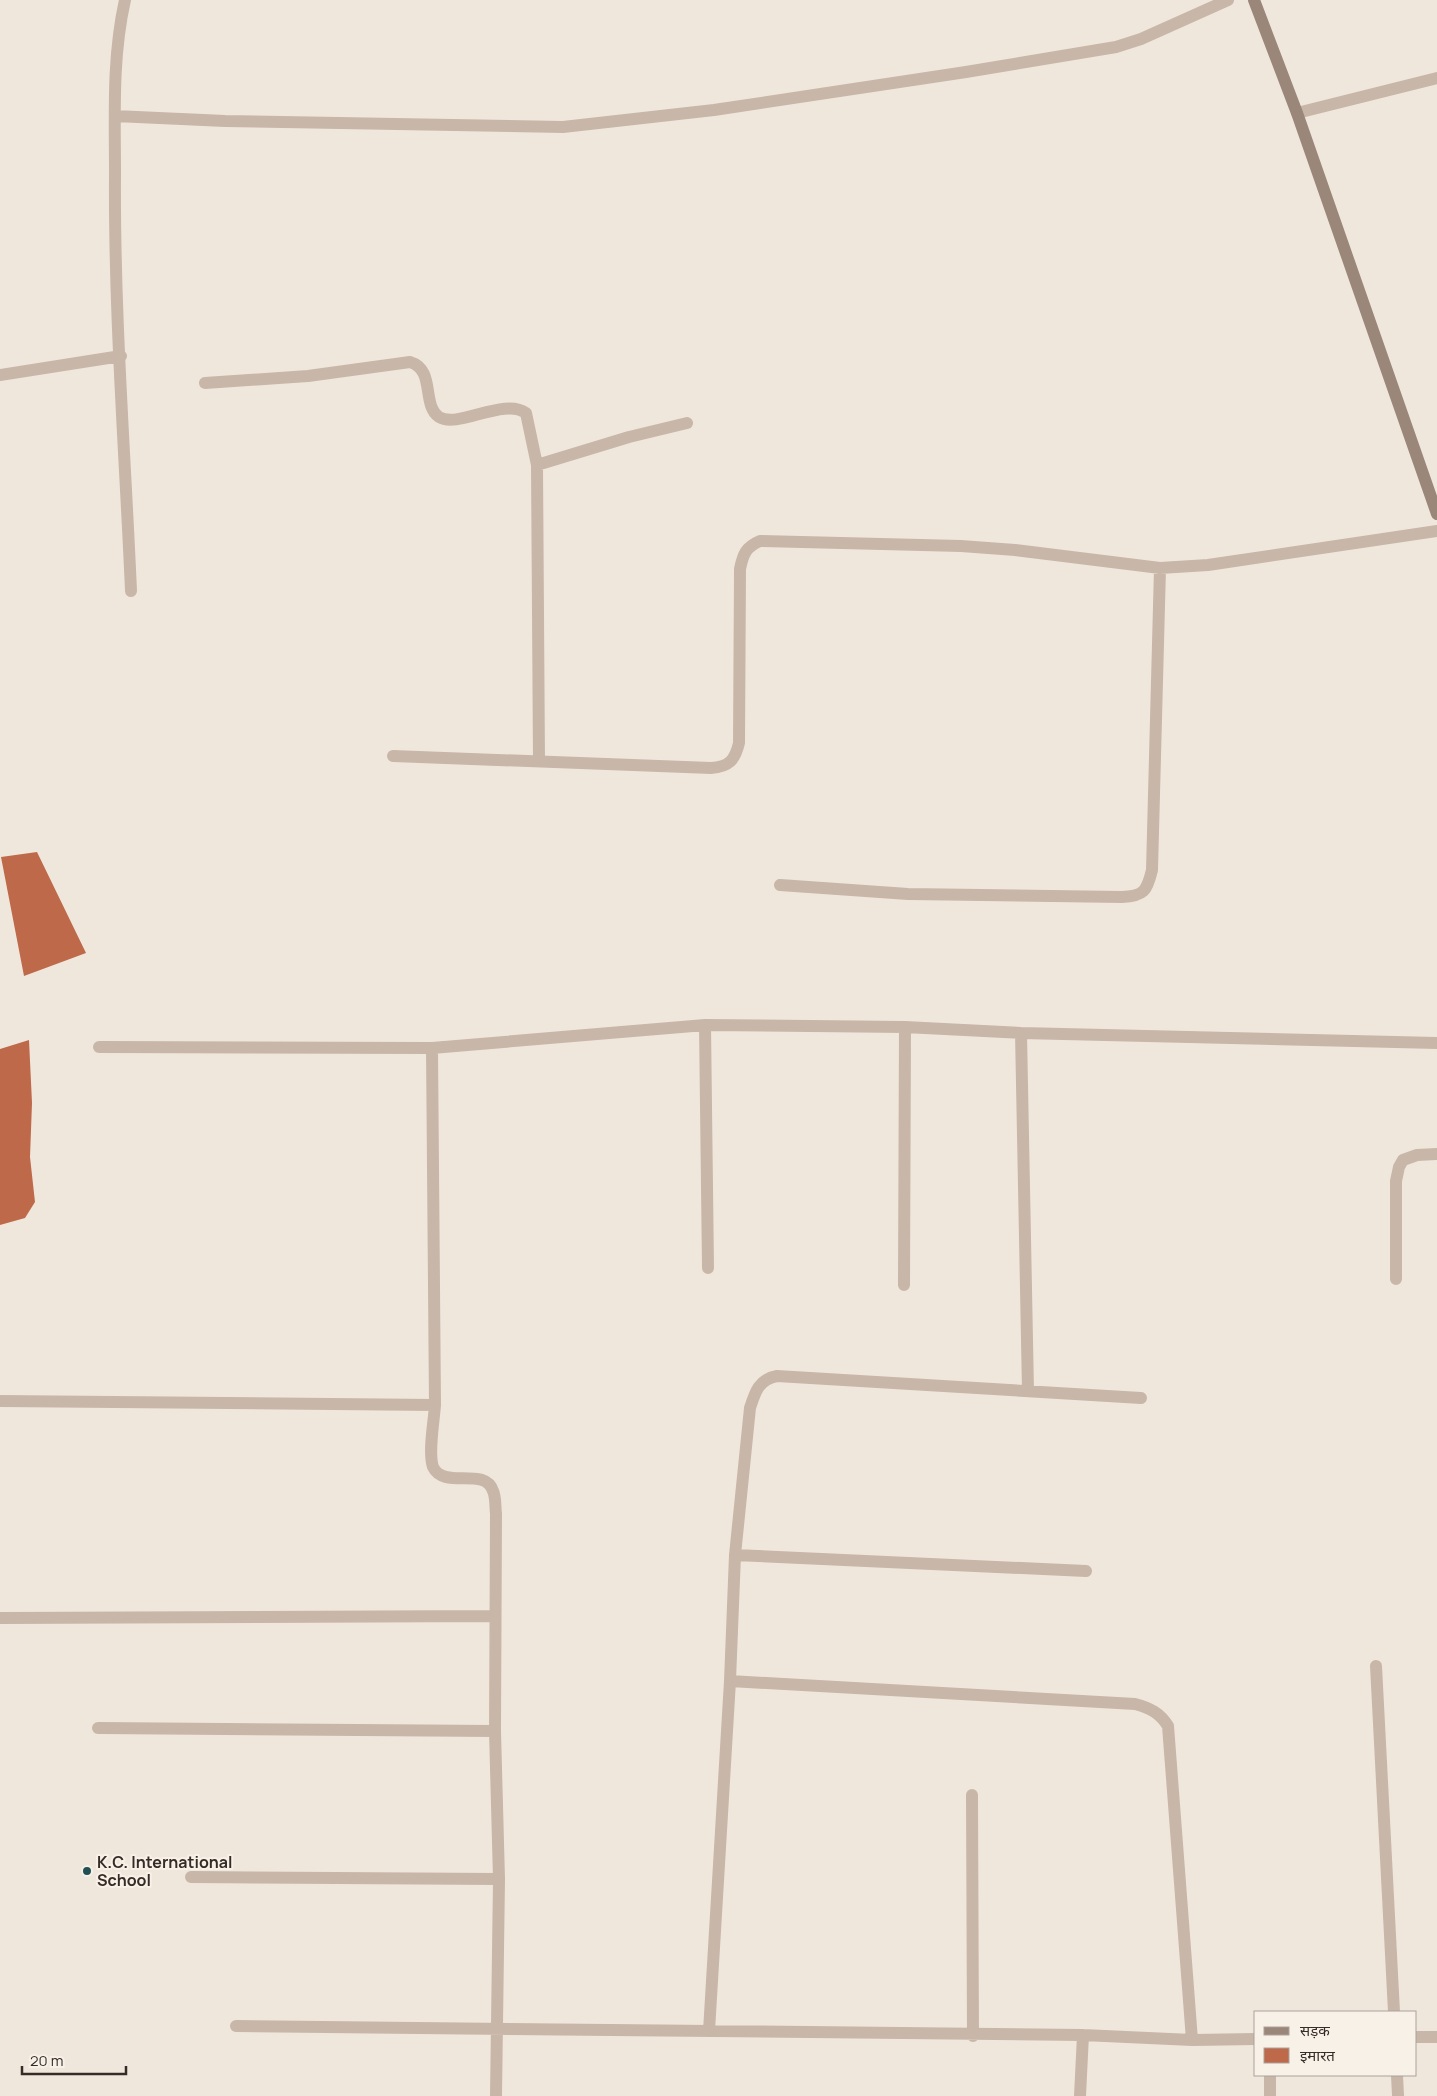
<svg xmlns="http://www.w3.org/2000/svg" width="1437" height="2096" viewBox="0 0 1437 2096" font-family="Manrope,'Noto Sans Devanagari',sans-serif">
  <rect width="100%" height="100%" fill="#f0e7dc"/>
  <path fill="#bf694b" d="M37 852 86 953 24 976 1 857Z
    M29 1040 32 1103 30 1157 35 1202 25 1218 0 1225V1049Z"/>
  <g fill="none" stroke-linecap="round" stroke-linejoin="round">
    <path stroke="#c8b7a8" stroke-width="12" d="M125 0C112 58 115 115 115 174 114 313 125 452 131 591
      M1297 113 1437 78
      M115 116 225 121 563 127 714 110 966 72 1116 47 1141 39 1228 0
      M0 375 121 356
      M205 383 308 376 410 362C436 370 421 404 439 417 458 429 504 397 526 413L537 465 539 761
      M537 465 629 437 687 423
      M393 756 711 768C729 767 735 760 739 743L740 569C743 554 746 547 760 541L961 546 1015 550 1160 568 1208 565 1437 531
      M780 885 908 894 1122 897C1144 896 1147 891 1152 870L1160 568
      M705 1025 708 1268
      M1021 1033 1028 1391
      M99 1047 432 1048 705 1025 905 1027 1021 1033 1437 1043
      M432 1048 435 1405C434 1421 428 1453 433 1467 444 1490 485 1466 493 1491 496 1497 495 1506 496 1514L495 1731 499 1879 496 2096
      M1396 1279V1181L1399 1167 1403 1160 1417 1155 1437 1154
      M904 1285 905 1027
      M0 1401 435 1405
      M735 1555 1086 1571
      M0 1618 495 1616
      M1376 1666 1394 2012
      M730 1681 1135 1704C1150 1708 1160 1713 1168 1726L1192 2040
      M98 1728 495 1731
      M972 1795 973 2036
      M191 1877 499 1879
      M236 2026 1083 2035 1192 2040 1256 2039
      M709 2031 730 1681 735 1555 750 1408C755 1392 759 1379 777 1376L1141 1398
      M1416 2037H1437
      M1270 2075V2096
      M1397 2075 1398 2096
      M1080 2096 1083 2035"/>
    <path stroke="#9b877a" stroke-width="12" d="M1254 0 1297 113 1437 514"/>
  </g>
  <circle fill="#205054" stroke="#f8f1e8" stroke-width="2" cx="87" cy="1871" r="5"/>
  <g text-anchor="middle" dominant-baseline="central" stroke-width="4" stroke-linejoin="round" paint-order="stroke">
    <g font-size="16" font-weight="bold" fill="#352c28" stroke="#f8f1e8" text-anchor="start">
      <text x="97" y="1862">K.C. International<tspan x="97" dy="18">School</tspan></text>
    </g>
  </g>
  <rect x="1254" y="2011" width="162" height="65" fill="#f8f1e8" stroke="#aaa29b"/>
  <rect x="1264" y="2027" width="25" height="8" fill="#9b877a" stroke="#aaa29b"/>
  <text x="1300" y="2036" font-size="15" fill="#352c28">सड़क</text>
  <rect x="1264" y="2048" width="25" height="15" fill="#bf694b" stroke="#aaa29b"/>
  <text x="1300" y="2061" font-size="15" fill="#352c28">इमारत</text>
  <path d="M22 2066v8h104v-8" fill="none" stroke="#352c28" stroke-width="2.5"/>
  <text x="30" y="2066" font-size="15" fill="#352c28" stroke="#f8f1e8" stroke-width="4" paint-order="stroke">20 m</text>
</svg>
